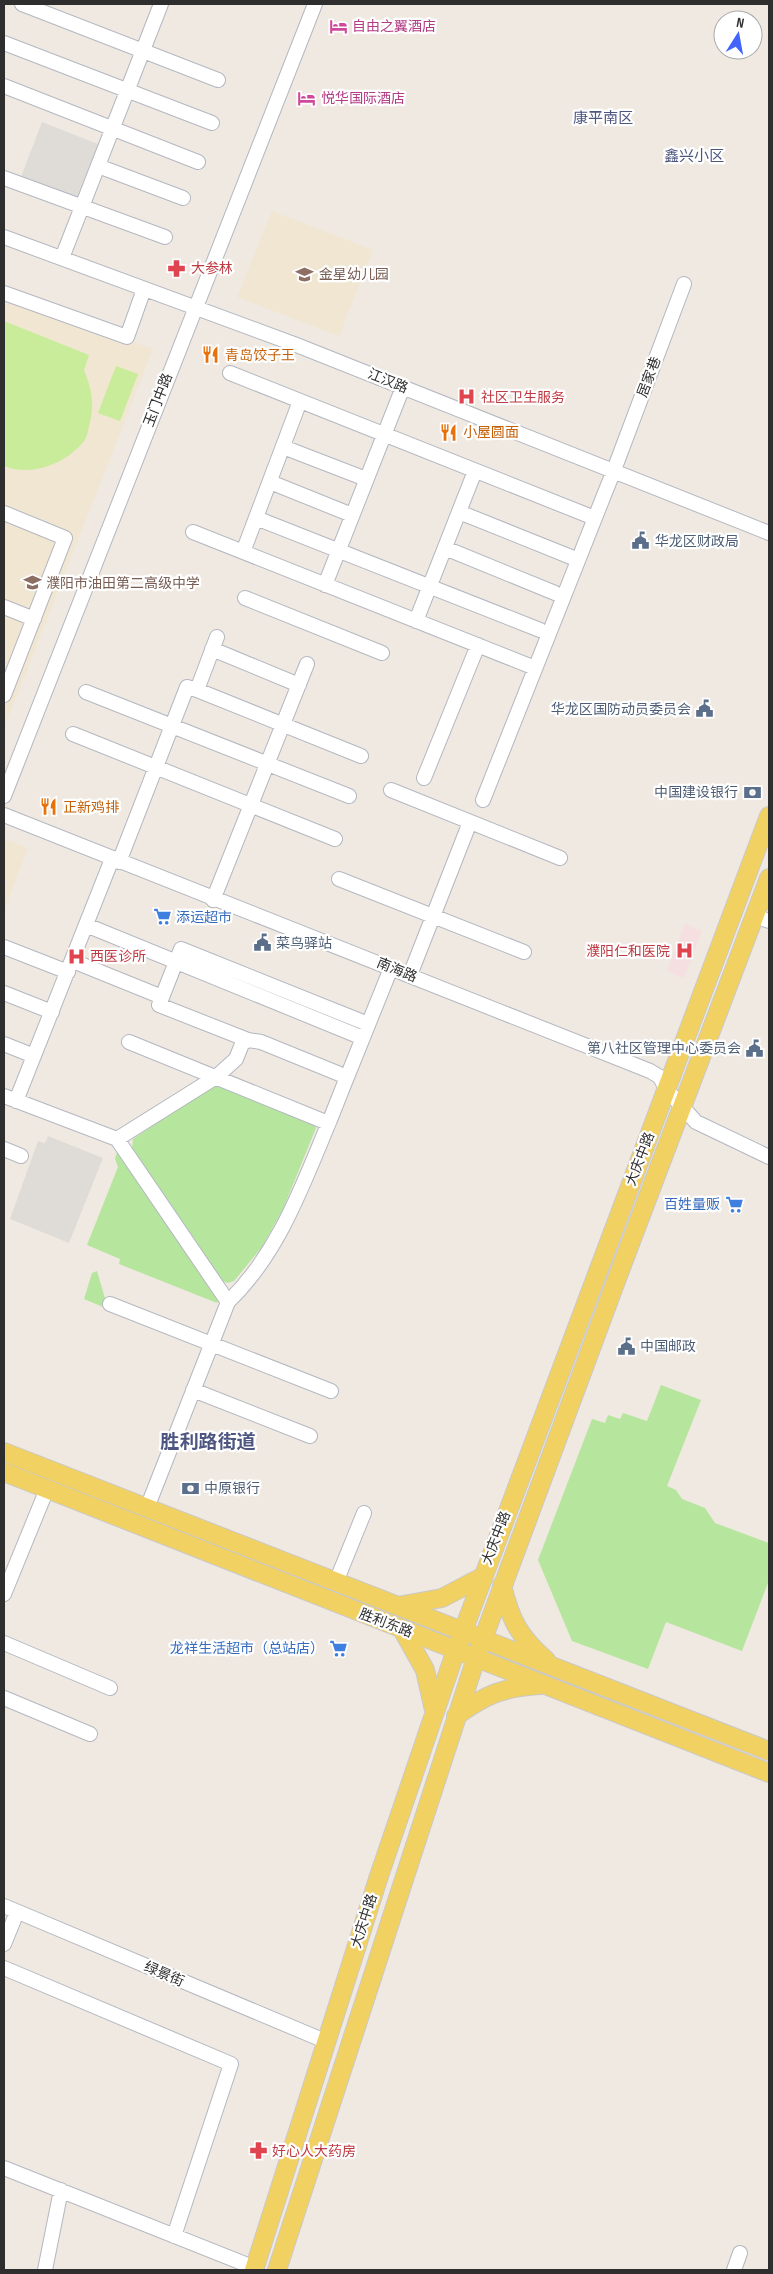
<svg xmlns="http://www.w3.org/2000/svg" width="773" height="2274" viewBox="0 0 773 2274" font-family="'Sofia Sans Condensed','Noto Sans SC',sans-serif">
  <rect width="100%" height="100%" fill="#efe9e1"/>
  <path fill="#f0e6d1" d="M272 211 373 250 339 336 237 297Z
    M4 297 153 349 4 728V466L9 468 90 385 84 370 89 355 4 321Z
    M4 839 28 848 4 911Z"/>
  <path fill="#f5dfe0" d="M685 924 702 931 684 978 667 971Z"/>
  <path fill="#b6e59e" d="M213 1085H218L313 1123 316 1128 283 1209 262 1247 234 1281 228 1283 222 1281 132 1148 133 1139Z
    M118 1148 220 1296 217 1303 119 1264 120 1259 87 1245 118 1167 115 1159Z
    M97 1271 107 1305 103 1307 84 1299 92 1273Z
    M661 1385 701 1400 667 1486 676 1490 682 1499 705 1508 715 1523 769 1543V1580L742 1651 666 1622 648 1669 572 1641 538 1560 592 1419 605 1423 608 1415 620 1419 623 1413 647 1421Z"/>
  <path fill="#c9ec9a" d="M4 321 89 355 84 370C92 389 95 406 89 426 88 431 87 437 84 441 66 464 31 477 4 466Z
    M116 366 138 374 120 421 98 413Z"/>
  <path fill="#dfdcd8" d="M42 122 98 144 76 199 21 177Z
    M48 1136 103 1158 69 1243 10 1219 38 1141 45 1143Z"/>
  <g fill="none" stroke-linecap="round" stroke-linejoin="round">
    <defs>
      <path id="minor" d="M22 4 218 80
        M4 43 212 123
        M4 86 198 162
        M98 166 183 198
        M4 178 165 237
        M4 237 294 344 769 533
        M62 258 161 4
        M4 293 127 337 144 289
        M230 373 587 515
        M283 447 366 479
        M270 482 352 515
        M459 512 571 557
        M4 513 65 538 4 695
        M256 518 540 630
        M193 532 535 668
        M445 548 555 593
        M243 552 300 401
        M325 585 403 387
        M245 598 382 653
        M4 607 34 619
        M416 621 475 471
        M212 649 299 685
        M197 690 361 756
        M86 692 349 796
        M73 734 335 839
        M424 778 478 645
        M391 790 560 858
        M4 796 315 4
        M483 800 614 470 684 284
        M4 815 650 1071 660 1077 666 1089 696 1122 769 1157
        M119 862 187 687 197 690 217 637
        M339 879 524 952
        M213 900 307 664
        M755 916 769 921
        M86 925 363 1038
        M4 947 68 972
        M73 961 162 997
        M410 975 470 822
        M4 993 52 1012
        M248 1040 159 1005 181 949 368 1024
        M129 1042 328 1123
        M4 1044 34 1056
        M4 1096 117 1139 228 1302
        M16 1101 112 859
        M117 1139 216 1077 236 1059 242 1044 248 1040 261 1042 347 1077
        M4 1149 21 1156
        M110 1304 331 1391
        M193 1390 310 1436
        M147 1508 228 1302C279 1253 303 1184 330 1120 350 1069 371 1018 391 968
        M336 1582 364 1513
        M4 1594 47 1489
        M4 1643 110 1688
        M4 1698 90 1734
        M4 1906 325 2041
        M4 1944 17 1912
        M4 1968 231 2064 174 2236
        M4 2168 255 2268
        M45 2270 61 2190
        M734 2270 740 2253"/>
      <path id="major" d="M4 1452 769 1751
        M4 1472 769 1773
        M502 1585C510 1619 519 1637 546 1660
        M398 1606 442 1598 482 1577
        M402 1629 425 1670 434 1710
        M456 1716C485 1695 503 1687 540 1685
        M254 2270 379 1876 456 1650 769 816
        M277 2270 476 1658 619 1273 769 878"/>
    </defs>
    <use href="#minor" stroke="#b4b7c1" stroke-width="16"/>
    <use href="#major" stroke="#c9c9c9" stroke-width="20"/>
    <use href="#minor" stroke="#fff" stroke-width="14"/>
    <use href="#major" stroke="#f2d163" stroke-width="18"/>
  </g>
  <defs>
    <symbol id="hotel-bare" viewBox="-9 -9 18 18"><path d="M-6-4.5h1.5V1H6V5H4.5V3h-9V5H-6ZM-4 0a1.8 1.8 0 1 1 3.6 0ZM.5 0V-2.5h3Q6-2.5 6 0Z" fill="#d1479c" stroke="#fff" stroke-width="2.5" paint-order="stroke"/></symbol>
    <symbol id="pharmacy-bare" viewBox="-9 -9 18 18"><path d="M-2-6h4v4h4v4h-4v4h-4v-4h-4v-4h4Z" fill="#e0444e" stroke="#fff" stroke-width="2.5" paint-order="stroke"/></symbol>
    <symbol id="school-bare" viewBox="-9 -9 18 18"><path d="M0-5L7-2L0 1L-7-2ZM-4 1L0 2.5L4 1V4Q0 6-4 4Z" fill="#8d6e63" stroke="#fff" stroke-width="2.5" paint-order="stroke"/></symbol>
    <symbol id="restaurant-bare" viewBox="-9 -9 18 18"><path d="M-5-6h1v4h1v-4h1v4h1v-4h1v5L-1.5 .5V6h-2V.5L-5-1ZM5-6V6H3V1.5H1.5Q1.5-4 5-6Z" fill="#e8710a" stroke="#fff" stroke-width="2.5" paint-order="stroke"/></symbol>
    <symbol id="hospital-bare" viewBox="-9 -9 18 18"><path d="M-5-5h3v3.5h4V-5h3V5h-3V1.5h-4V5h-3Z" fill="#e0444e" stroke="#fff" stroke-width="2.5" paint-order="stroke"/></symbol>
    <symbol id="civic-bare" viewBox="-9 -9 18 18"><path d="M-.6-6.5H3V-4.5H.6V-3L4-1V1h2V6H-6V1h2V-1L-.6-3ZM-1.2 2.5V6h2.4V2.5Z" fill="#5c6f8a" stroke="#fff" stroke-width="2.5" paint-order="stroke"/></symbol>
    <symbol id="bank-bare" viewBox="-9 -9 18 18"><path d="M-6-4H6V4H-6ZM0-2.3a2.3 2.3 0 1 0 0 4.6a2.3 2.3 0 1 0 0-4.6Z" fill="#5c6f8a" stroke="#fff" stroke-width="2.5" paint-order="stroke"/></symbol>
    <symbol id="supermarket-bare" viewBox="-9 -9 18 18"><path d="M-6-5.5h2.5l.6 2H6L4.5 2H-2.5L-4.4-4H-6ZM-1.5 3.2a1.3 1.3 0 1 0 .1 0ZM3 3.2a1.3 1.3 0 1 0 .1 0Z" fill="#3f7fe0" stroke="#fff" stroke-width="2.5" paint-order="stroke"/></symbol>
  </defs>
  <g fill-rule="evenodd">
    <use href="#hotel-bare" x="326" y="14" width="25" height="25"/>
    <use href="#hotel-bare" x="294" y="86" width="25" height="25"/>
    <use href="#pharmacy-bare" x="164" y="256" width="25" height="25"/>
    <use href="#school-bare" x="292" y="262" width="25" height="25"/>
    <use href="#restaurant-bare" x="198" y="342" width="25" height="25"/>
    <use href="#hospital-bare" x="454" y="384" width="25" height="25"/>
    <use href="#restaurant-bare" x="436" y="420" width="25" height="25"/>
    <use href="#civic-bare" x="628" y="528" width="25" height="25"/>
    <use href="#school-bare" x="20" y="570" width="25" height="25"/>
    <use href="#civic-bare" x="692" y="696" width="25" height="25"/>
    <use href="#bank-bare" x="740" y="780" width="25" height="25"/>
    <use href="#restaurant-bare" x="36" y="794" width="25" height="25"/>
    <use href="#supermarket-bare" x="150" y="904" width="25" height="25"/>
    <use href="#civic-bare" x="250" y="930" width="25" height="25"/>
    <use href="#hospital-bare" x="672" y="938" width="25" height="25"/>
    <use href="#hospital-bare" x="64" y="944" width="25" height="25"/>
    <use href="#civic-bare" x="742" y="1036" width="25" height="25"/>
    <use href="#supermarket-bare" x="722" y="1192" width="25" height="25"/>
    <use href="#civic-bare" x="614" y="1334" width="25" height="25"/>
    <use href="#bank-bare" x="178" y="1476" width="25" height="25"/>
    <use href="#supermarket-bare" x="326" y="1636" width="25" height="25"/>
    <use href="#pharmacy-bare" x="246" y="2138" width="25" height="25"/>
  </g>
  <g text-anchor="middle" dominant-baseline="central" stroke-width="4.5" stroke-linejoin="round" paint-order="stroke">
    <g font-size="14" fill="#b23c85" stroke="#fff" text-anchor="start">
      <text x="352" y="26">自由之翼酒店</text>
      <text x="321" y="98">悦华国际酒店</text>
    </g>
    <g font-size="14" fill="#be3a42" stroke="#fff" text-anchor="start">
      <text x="191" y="268">大参林</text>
      <text x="481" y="397">社区卫生服务</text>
      <text x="670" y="951" text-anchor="end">濮阳仁和医院</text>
      <text x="90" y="956">西医诊所</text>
      <text x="272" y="2151">好心人大药房</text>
    </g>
    <g font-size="14" fill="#785e54" stroke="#fff" text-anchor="start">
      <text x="319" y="274">金星幼儿园</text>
      <text x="46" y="583">濮阳市油田第二高级中学</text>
    </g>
    <g font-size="14" fill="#c56008" stroke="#fff" text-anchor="start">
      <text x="225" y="355">青岛饺子王</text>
      <text x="463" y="432">小屋圆面</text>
      <text x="63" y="807">正新鸡排</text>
    </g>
    <g font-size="14" fill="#2e2e2e" stroke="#fff">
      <text transform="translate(649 377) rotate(-69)">居家巷</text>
      <text transform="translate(388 381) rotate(22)">江汉路</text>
      <text transform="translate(158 400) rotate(-69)">玉门中路</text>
      <text transform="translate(397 970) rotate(22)">南海路</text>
      <text transform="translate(640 1159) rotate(-69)">大庆中路</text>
      <text transform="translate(496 1538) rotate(-69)">大庆中路</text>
      <text transform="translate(386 1623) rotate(21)">胜利东路</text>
      <text transform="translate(364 1921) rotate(-72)">大庆中路</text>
      <text transform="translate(164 1974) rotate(23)">绿景街</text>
    </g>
    <g font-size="14" fill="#4e5e75" stroke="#fff" text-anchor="start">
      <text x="655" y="541">华龙区财政局</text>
      <text x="691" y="709" text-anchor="end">华龙区国防动员委员会</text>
      <text x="738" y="792" text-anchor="end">中国建设银行</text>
      <text x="276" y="943">菜鸟驿站</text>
      <text x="741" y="1048" text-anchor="end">第八社区管理中心委员会</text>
      <text x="640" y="1346">中国邮政</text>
      <text x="204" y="1488">中原银行</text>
    </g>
    <g font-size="14" fill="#366cbe" stroke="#fff" text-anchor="end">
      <text x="176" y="917" text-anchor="start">添运超市</text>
      <text x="720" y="1204">百姓量贩</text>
      <text x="324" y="1648">龙祥生活超市（总站店）</text>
    </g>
    <g font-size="15" fill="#4d5680" stroke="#fff">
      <text x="603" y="118">康平南区</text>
      <text x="694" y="156">鑫兴小区</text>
    </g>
    <g font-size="19" font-weight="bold" fill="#4d5680" stroke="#fff">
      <text x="208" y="1442">胜利路街道</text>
    </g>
  </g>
  <rect width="773" height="2274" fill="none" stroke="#2e2e2e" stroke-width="10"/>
  <g transform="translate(738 35) rotate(11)"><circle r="24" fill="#ffffff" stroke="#ababab"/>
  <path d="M0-4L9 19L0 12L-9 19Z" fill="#4264fb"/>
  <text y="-8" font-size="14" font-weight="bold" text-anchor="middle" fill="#2e2e2e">N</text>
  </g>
</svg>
